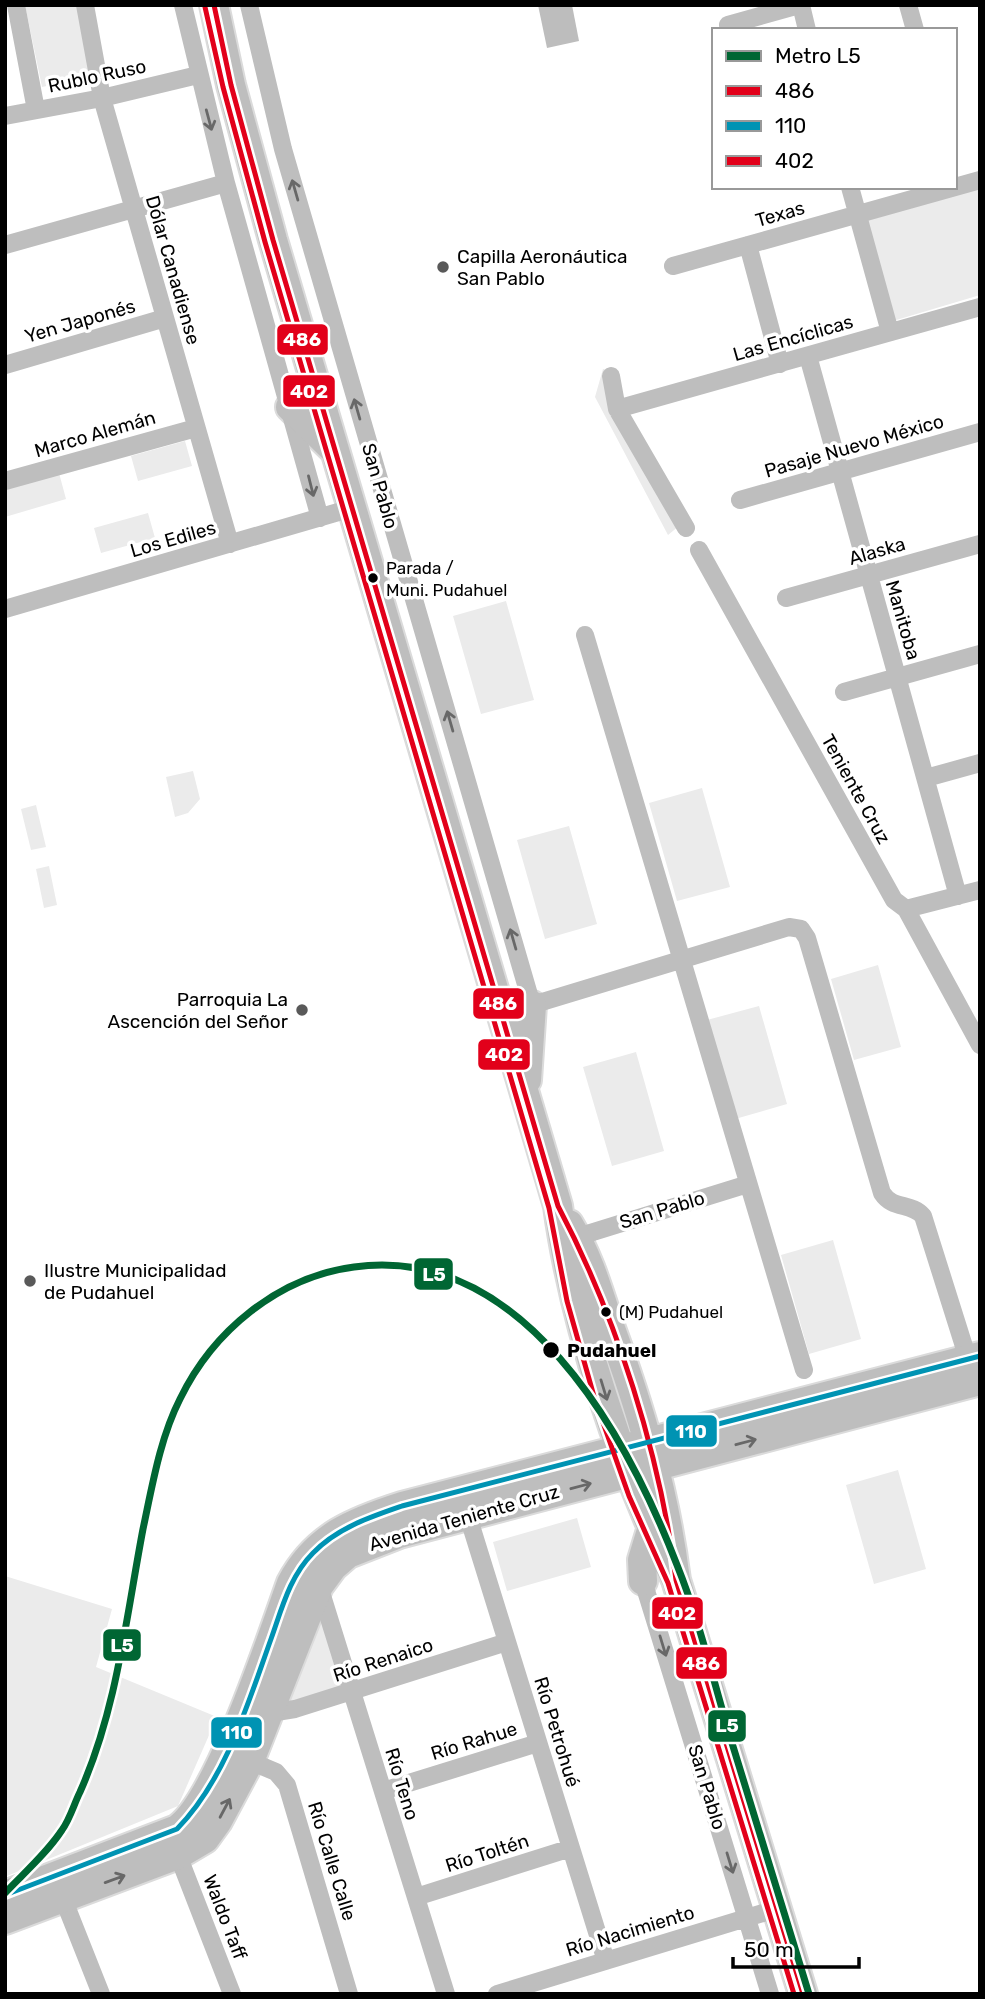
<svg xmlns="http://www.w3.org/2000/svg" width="985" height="1999" viewBox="0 0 985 1999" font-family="Rubik,sans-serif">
  <rect width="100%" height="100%" fill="#fff"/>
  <path fill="#ebebeb" d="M25 5H79L94 76 42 87Z
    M980 185V295L893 321 867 218Z
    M603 369 617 372V408L679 526 668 535 595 397Z
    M185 441 192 466 138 481 131 456Z
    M59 473 66 499 5 517V489Z
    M148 513 155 538 101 553 94 528Z
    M506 601 534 700 481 714 453 616Z
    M193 771 200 799 188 813 175 817 166 777Z
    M702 788 730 887 677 901 649 803Z
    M36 805 46 847 31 850 21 809Z
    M569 826 597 924 545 939 517 840Z
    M49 866 57 905 44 908 36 869Z
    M878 965 901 1047 854 1060 831 979Z
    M759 1006 787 1104 735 1119 707 1020Z
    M636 1052 664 1151 612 1166 583 1067Z
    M833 1240 861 1339 809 1354 781 1255Z
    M898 1470 926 1569 874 1584 846 1485Z
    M577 1518 591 1567 507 1591 493 1542Z
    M5 1576 112 1609 96 1667 217 1717 178 1806 7 1876Z
    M319 1611 346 1689 288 1707Z"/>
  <path fill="#bdbdbd" d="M538 5H572L579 41 547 48Z"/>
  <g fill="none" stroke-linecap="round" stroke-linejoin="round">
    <defs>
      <path id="primary" d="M214 5 231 85 273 240 558 1206C574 1325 623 1472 676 1580
        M290 407 335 451
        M527 1080 532 1005
        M569 1224C588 1255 598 1289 609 1323 640 1407 665 1491 676 1580L803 1994
        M643 1581 642 1560 652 1527
        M5 1895 177 1829C218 1801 272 1636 291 1583 316 1536 355 1521 402 1506L980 1356
        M5 1920 178 1855 205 1839 218 1821 250 1761 319 1586 333 1567 348 1554 399 1534 980 1381"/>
    </defs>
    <use href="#primary" stroke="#dbdbdb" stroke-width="32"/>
    <path stroke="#bebebe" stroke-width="18" d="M16 5 36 110
      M85 5 102 98 230 544
      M183 5 226 183 320 518
      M249 5 283 149 532 1005 789 927 801 929 807 938 882 1193C893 1210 911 1202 923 1216L968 1359
      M801 5 807 30
      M908 5 915 30
      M728 25 799 5
      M5 116 102 98 198 75
      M850 187 890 332
      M5 245 226 183
      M748 245 780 364
      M673 266 980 180
      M808 356 958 896
      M5 365 165 318
      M611 376 617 409 686 528
      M617 409 980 307
      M5 481 196 428
      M740 500 980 432
      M699 550 894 900 906 909 980 1045
      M786 598 980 544
      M5 609 352 508
      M585 635 804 1370
      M844 692 980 654
      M926 778 980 763
      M906 909 980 890
      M577 1237 748 1184
      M468 1516 606 1961
      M643 1581 770 1994
      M319 1586 446 1994
      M270 1713 295 1709 507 1642
      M250 1761 276 1772 287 1785 349 1994
      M383 1791 538 1743
      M178 1855 232 1994
      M416 1897 571 1848
      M63 1898 101 1994
      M497 1994 776 1909"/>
    <use href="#primary" stroke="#bebebe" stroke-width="28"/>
    <defs>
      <path id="bus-1" d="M214 5 231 85 273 240 558 1206C617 1318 660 1454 676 1580L803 1994"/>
      <path id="bus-2" d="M5 1895 177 1829C226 1779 248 1703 271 1639 282 1608 290 1576 313 1553 337 1528 370 1517 402 1506L980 1356"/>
      <path id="bus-3" d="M205 7 223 87 265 242 549 1208 567 1301 595 1400 629 1496 668 1583 794 1994"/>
    </defs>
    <use href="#bus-1" stroke="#fff" stroke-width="10"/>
    <use href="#bus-2" stroke="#fff" stroke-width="10"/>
    <use href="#bus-3" stroke="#fff" stroke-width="10"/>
    <use href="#bus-1" stroke="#e2001a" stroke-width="5"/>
    <use href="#bus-2" stroke="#0093b3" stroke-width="5"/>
    <use href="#bus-3" stroke="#e2001a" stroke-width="5"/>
    <defs>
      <path id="metro-1" d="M5 1893C24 1873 47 1853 62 1830 70 1819 74 1804 80 1792 117 1709 126 1618 143 1529 152 1487 160 1438 180 1399 213 1331 278 1277 354 1267 522 1244 626 1433 677 1565 700 1622 714 1684 732 1743 758 1826 783 1910 809 1994"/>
    </defs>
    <use href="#metro-1" stroke="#fff" stroke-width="12"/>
    <use href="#metro-1" stroke="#063" stroke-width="7"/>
  </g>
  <defs><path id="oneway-shaft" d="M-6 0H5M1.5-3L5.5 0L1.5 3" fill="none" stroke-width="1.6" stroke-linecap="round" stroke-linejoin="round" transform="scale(1.75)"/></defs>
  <g stroke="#686868">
    <use href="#oneway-shaft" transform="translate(209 120) rotate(75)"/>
    <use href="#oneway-shaft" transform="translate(295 190) rotate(-106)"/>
    <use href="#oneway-shaft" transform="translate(357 409) rotate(-106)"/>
    <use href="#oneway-shaft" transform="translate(311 486) rotate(76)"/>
    <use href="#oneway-shaft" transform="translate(450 721) rotate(-106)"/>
    <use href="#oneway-shaft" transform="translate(513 939) rotate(-106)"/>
    <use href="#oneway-shaft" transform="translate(604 1390) rotate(73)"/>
    <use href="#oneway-shaft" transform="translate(746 1442) rotate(-15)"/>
    <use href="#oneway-shaft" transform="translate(581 1486) rotate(-15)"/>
    <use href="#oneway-shaft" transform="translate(663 1646) rotate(73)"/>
    <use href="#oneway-shaft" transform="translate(225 1808) rotate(-62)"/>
    <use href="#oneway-shaft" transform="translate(730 1863) rotate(73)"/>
    <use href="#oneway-shaft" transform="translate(115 1879) rotate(-20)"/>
  </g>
  <g fill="#595959" stroke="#fff" stroke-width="2.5">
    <circle cx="443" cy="267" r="7"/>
    <circle cx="302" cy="1010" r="7"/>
    <circle cx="30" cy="1281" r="7"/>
  </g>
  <g fill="#000" stroke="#fff" stroke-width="2.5">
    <circle cx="373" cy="578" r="6"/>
    <circle cx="606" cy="1312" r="6"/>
    <circle cx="551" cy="1350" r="9"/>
  </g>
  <g text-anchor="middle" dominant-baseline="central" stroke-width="7" stroke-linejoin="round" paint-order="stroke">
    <g font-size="17" fill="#000" stroke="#fff" text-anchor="start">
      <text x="386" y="568">Parada /<tspan x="386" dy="22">Muni. Pudahuel</tspan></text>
      <text x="619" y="1312">(M) Pudahuel</text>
    </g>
    <g font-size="19" fill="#000" stroke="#fff">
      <text transform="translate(97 76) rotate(-12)">Rublo Ruso</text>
      <text transform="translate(780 214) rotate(-16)">Texas</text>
      <text transform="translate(173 270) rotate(74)">Dólar Canadiense</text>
      <text transform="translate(80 321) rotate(-16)">Yen Japonés</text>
      <text transform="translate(793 338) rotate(-16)">Las Encíclicas</text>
      <text transform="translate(95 434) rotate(-16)">Marco Alemán</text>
      <text transform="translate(854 446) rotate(-16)">Pasaje Nuevo México</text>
      <text transform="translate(380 486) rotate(74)">San Pablo</text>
      <text transform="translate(173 539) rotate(-16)">Los Ediles</text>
      <text transform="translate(877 551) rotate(-16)">Alaska</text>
      <text transform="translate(903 620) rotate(74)">Manitoba</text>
      <text transform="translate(856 789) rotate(61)">Teniente Cruz</text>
      <text transform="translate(662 1210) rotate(-17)">San Pablo</text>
      <text transform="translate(464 1518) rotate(-16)">Avenida Teniente Cruz</text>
      <text transform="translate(383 1660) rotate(-18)">Río Renaico</text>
      <text transform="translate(557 1732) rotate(73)">Río Petrohué</text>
      <text transform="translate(474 1741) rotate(-17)">Río Rahue</text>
      <text transform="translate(402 1784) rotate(73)">Río Teno</text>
      <text transform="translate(707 1787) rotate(73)">San Pablo</text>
      <text transform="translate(487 1853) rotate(-18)">Río Toltén</text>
      <text transform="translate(332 1861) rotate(73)">Río Calle Calle</text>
      <text transform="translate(225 1917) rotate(69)">Waldo Taff</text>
      <text transform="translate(630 1931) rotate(-17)">Río Nacimiento</text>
    </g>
    <g font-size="19" fill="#000" stroke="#fff" text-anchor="start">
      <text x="457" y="256">Capilla Aeronáutica<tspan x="457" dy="22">San Pablo</tspan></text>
      <text x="288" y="999" text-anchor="end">Parroquia La<tspan x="288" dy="22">Ascención del Señor</tspan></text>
      <text x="44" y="1270">Ilustre Municipalidad<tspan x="44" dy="22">de Pudahuel</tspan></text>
    </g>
    <g font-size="19" font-weight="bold" fill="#000" stroke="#fff" text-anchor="start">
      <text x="567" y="1350">Pudahuel</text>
    </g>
  </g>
  <g stroke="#fff" stroke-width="2.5">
    <rect x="276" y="323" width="53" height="33" rx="7" fill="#e2001a"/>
    <rect x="282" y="374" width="54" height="34" rx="7" fill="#e2001a"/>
    <rect x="472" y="987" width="53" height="33" rx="7" fill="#e2001a"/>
    <rect x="477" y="1038" width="54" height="33" rx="7" fill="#e2001a"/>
    <rect x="413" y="1257" width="41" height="34" rx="7" fill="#063"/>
    <rect x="665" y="1414" width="53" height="34" rx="7" fill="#0093b3"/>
    <rect x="651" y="1596" width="53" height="34" rx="7" fill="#e2001a"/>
    <rect x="102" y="1628" width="40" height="34" rx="7" fill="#063"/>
    <rect x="675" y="1646" width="53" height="34" rx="7" fill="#e2001a"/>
    <rect x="707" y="1709" width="40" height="34" rx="7" fill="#063"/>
    <rect x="210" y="1716" width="53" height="33" rx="7" fill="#0093b3"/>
  </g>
  <g font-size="19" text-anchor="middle" font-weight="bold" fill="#fff">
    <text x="302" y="346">486</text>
    <text x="309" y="398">402</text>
    <text x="498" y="1010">486</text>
    <text x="504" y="1061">402</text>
    <text x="434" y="1281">L5</text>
    <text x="691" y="1438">110</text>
    <text x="677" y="1620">402</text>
    <text x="122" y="1652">L5</text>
    <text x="701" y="1670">486</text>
    <text x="727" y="1732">L5</text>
    <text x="237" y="1739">110</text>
  </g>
  <rect width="985" height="1999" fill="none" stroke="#000000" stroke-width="14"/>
  <rect x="712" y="28" width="245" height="161" fill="#ffffff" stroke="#999999" stroke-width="2"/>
  <rect x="726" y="51" width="35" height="10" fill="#006633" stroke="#999999" stroke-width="2"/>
  <text x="775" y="63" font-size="21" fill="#000000">Metro L5</text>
  <rect x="726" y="86" width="35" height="10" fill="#e2001a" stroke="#999999" stroke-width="2"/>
  <text x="775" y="98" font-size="21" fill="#000000">486</text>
  <rect x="726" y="121" width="35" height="10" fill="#0093b3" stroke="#999999" stroke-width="2"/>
  <text x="775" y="133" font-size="21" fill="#000000">110</text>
  <rect x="726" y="156" width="35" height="10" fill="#e2001a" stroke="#999999" stroke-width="2"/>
  <text x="775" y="168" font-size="21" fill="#000000">402</text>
  <path d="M733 1957v10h126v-10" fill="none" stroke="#000000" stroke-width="3.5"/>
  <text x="744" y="1957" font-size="21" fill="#000000" stroke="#ffffff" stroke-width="5" paint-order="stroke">50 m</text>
</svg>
